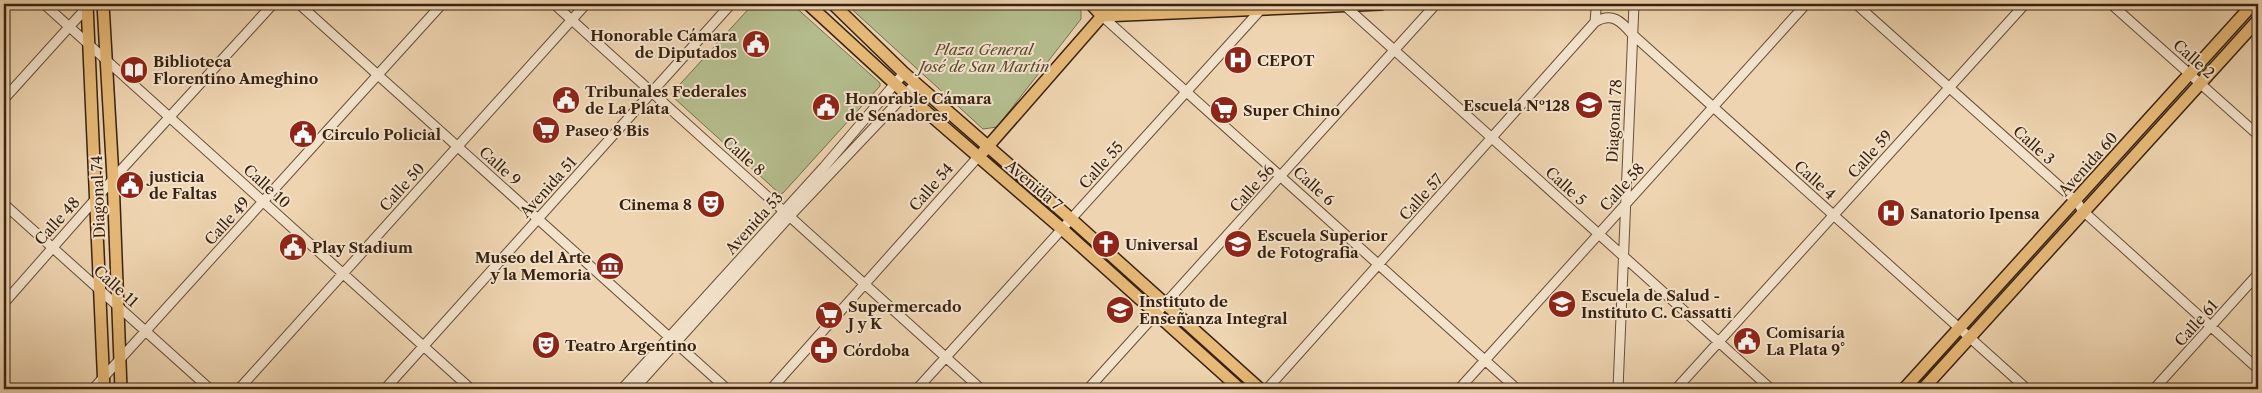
<svg xmlns="http://www.w3.org/2000/svg" width="2262" height="393" viewBox="0 0 2262 393" font-family="'Libre Caslon Text',serif">
  <rect width="100%" height="100%" fill="#eed4b0"/>
  <filter id="stains"><feTurbulence type="fractalNoise" baseFrequency=".004" numOctaves="4"/><feColorMatrix values="0 0 0 0 .2 0 0 0 0 .09 0 0 0 0 .02 0 0 0 .5 -.17"/></filter>
  <radialGradient id="worn" r=".72"><stop offset=".6" stop-color="#630" stop-opacity="0"/><stop offset="1" stop-color="#630" stop-opacity=".3"/></radialGradient>
  <path fill="#b5bd8e" stroke="#777050" d="M753 4H792L880 83V86L783 193 780 194 673 97 672 93Z
    M846 4H1073L1081 11V19L997 127 983 129Z"/>
  <g fill="none" stroke-linecap="round" stroke-linejoin="round">
    <defs>
      <path id="minor" d="M44 4 471 389
        M299 4 727 389
        M554 4 981 389
        M1114 4 1102 16 1517 389
        M1343 4 1771 389
        M1594 4 1596 10 1595 22
        M1856 4 2077 202 2083 211 2258 369
        M2111 4 2258 135
        M4 99 89 5
        M4 204 210 389
        M4 303 122 169 273 4
        M93 389 442 4
        M239 389 586 4
        M385 389 731 4
        M622 389 824 167 904 73
        M634 389 790 216 916 83
        M771 389 978 157
        M917 389 1264 6
        M1088 389 1436 4
        M1267 389 1595 22C1612 12 1621 21 1632 34L2027 389
        M1459 389 1806 4
        M1618 389 1634 4
        M1676 389 2025 4
        M2154 389 2258 274"/>
      <path id="major" d="M87 4 104 389
        M103 4 113 178 121 389
        M808 4 906 94 1062 229 1240 389
        M833 4 904 73 1071 219 1260 389
        M1091 4 1102 16
        M1102 16 1381 4
        M983 152 1102 16
        M1904 389 2253 4
        M1923 389 2258 20"/>
    </defs>
    <use href="#minor" stroke="#664e39" stroke-width="11"/>
    <use href="#major" stroke="#392211" stroke-width="14"/>
    <use href="#minor" stroke="#f4e3cc" stroke-width="9"/>
    <use href="#major" stroke="#e7ba78" stroke-width="11"/>
  </g>
  <defs>
    <symbol id="civic-disc" viewBox="-11 -11 22 22"><circle r="9.5" fill="#8f2418" stroke="#f4e3cc"/><path d="M-.6-6.5H3V-4.5H.6V-3L4-1V1h2V6H-6V1h2V-1L-.6-3ZM-1.2 2.5V6h2.4V2.5Z" fill="#fff"/></symbol>
    <symbol id="hospital-disc" viewBox="-11 -11 22 22"><circle r="9.5" fill="#8f2418" stroke="#f4e3cc"/><path d="M-5-5h3v3.5h4V-5h3V5h-3V1.5h-4V5h-3Z" fill="#fff"/></symbol>
    <symbol id="library-disc" viewBox="-11 -11 22 22"><circle r="9.5" fill="#8f2418" stroke="#f4e3cc"/><path d="M-6-4Q-3-5.5-.7-3.5V5Q-3 3-6 4ZM6-4Q3-5.5 .7-3.5V5Q3 3 6 4Z" fill="#fff"/></symbol>
    <symbol id="school-disc" viewBox="-11 -11 22 22"><circle r="9.5" fill="#8f2418" stroke="#f4e3cc"/><path d="M0-5L7-2L0 1L-7-2ZM-4 1L0 2.5L4 1V4Q0 6-4 4Z" fill="#fff"/></symbol>
    <symbol id="supermarket-disc" viewBox="-11 -11 22 22"><circle r="9.5" fill="#8f2418" stroke="#f4e3cc"/><path d="M-6-5.5h2.5l.6 2H6L4.5 2H-2.5L-4.4-4H-6ZM-1.5 3.2a1.3 1.3 0 1 0 .1 0ZM3 3.2a1.3 1.3 0 1 0 .1 0Z" fill="#fff"/></symbol>
    <symbol id="theatre-disc" viewBox="-11 -11 22 22"><circle r="9.5" fill="#8f2418" stroke="#f4e3cc"/><path d="M-5-5.5Q0-4 5-5.5V0Q5 5 0 6Q-5 5-5 0ZM-3.3-2.5H-1v1.5H-3.3ZM1-2.5H3.3v1.5H1ZM-2.8 1Q0 5.5 2.8 1Z" fill="#fff"/></symbol>
    <symbol id="church-disc" viewBox="-11 -11 22 22"><circle r="9.5" fill="#8f2418" stroke="#f4e3cc"/><path d="M-1.2-6h2.4v3.5h3.3v2.4h-3.3V6h-2.4V-.1h-3.3v-2.4h3.3Z" fill="#fff"/></symbol>
    <symbol id="university-disc" viewBox="-11 -11 22 22"><circle r="9.5" fill="#8f2418" stroke="#f4e3cc"/><path d="M0-5L7-2L0 1L-7-2ZM-4 1L0 2.5L4 1V4Q0 6-4 4Z" fill="#fff"/></symbol>
    <symbol id="museum-disc" viewBox="-11 -11 22 22"><circle r="9.5" fill="#8f2418" stroke="#f4e3cc"/><path d="M0-6L6-3V-2H-6V-3ZM-5-1h2V3h-2ZM-1-1h2V3h-2ZM3-1h2V3H3ZM-6 4H6V6H-6Z" fill="#fff"/></symbol>
    <symbol id="pharmacy-disc" viewBox="-11 -11 22 22"><circle r="9.5" fill="#8f2418" stroke="#f4e3cc"/><path d="M-2-6h4v4h4v4h-4v4h-4v-4h-4v-4h4Z" fill="#fff"/></symbol>
  </defs>
  <g fill-rule="evenodd">
    <use href="#civic-disc" x="740" y="28" width="32" height="32"/>
    <use href="#hospital-disc" x="1222" y="44" width="32" height="32"/>
    <use href="#library-disc" x="118" y="54" width="32" height="32"/>
    <use href="#civic-disc" x="550" y="84" width="32" height="32"/>
    <use href="#school-disc" x="1573" y="89" width="32" height="32"/>
    <use href="#civic-disc" x="810" y="91" width="32" height="32"/>
    <use href="#supermarket-disc" x="1208" y="94" width="32" height="32"/>
    <use href="#supermarket-disc" x="530" y="114" width="32" height="32"/>
    <use href="#civic-disc" x="287" y="118" width="32" height="32"/>
    <use href="#civic-disc" x="114" y="169" width="32" height="32"/>
    <use href="#theatre-disc" x="695" y="188" width="32" height="32"/>
    <use href="#hospital-disc" x="1875" y="197" width="32" height="32"/>
    <use href="#church-disc" x="1090" y="228" width="32" height="32"/>
    <use href="#university-disc" x="1222" y="228" width="32" height="32"/>
    <use href="#civic-disc" x="277" y="231" width="32" height="32"/>
    <use href="#museum-disc" x="594" y="250" width="32" height="32"/>
    <use href="#university-disc" x="1546" y="288" width="32" height="32"/>
    <use href="#university-disc" x="1104" y="294" width="32" height="32"/>
    <use href="#supermarket-disc" x="813" y="299" width="32" height="32"/>
    <use href="#civic-disc" x="1731" y="325" width="32" height="32"/>
    <use href="#theatre-disc" x="530" y="329" width="32" height="32"/>
    <use href="#pharmacy-disc" x="808" y="334" width="32" height="32"/>
  </g>
  <g text-anchor="middle" dominant-baseline="central" stroke-width="4" stroke-linejoin="round" paint-order="stroke">
    <g font-size="15" font-weight="bold" fill="#392211" stroke="#f4e3cc" text-anchor="start">
      <text x="737" y="35" text-anchor="end">Honorable Cámara<tspan x="737" dy="17">de Diputados</tspan></text>
      <text x="1257" y="60">CEPOT</text>
      <text x="153" y="61">Biblioteca<tspan x="153" dy="17">Florentino Ameghino</tspan></text>
      <text x="585" y="91">Tribunales Federales<tspan x="585" dy="17">de La Plata</tspan></text>
      <text x="845" y="98">Honorable Cámara<tspan x="845" dy="17">de Senadores</tspan></text>
      <text x="1570" y="105" text-anchor="end">Escuela Nº128</text>
      <text x="1243" y="110">Super Chino</text>
      <text x="565" y="130">Paseo 8 Bis</text>
      <text x="322" y="134">Circulo Policial</text>
      <text x="149" y="176">justicia<tspan x="149" dy="17">de Faltas</tspan></text>
      <text x="692" y="204" text-anchor="end">Cinema 8</text>
      <text x="1910" y="213">Sanatorio Ipensa</text>
      <text x="1257" y="235">Escuela Superior<tspan x="1257" dy="17">de Fotografia</tspan></text>
      <text x="1125" y="244">Universal</text>
      <text x="312" y="247">Play Stadium</text>
      <text x="591" y="257" text-anchor="end">Museo del Arte<tspan x="591" dy="17">y la Memoria</tspan></text>
      <text x="1581" y="295">Escuela de Salud -<tspan x="1581" dy="17">Instituto C. Cassatti</tspan></text>
      <text x="1139" y="301">Instituto de<tspan x="1139" dy="17">Enseñanza Integral</tspan></text>
      <text x="848" y="306">Supermercado<tspan x="848" dy="17">J y K</tspan></text>
      <text x="1766" y="332">Comisaría<tspan x="1766" dy="17">La Plata 9°</tspan></text>
      <text x="565" y="345">Teatro Argentino</text>
      <text x="843" y="350">Córdoba</text>
    </g>
    <g font-size="15" font-style="italic" fill="#584930" stroke="#f4e3cc">
      <text x="984" y="49">Plaza General<tspan x="984" dy="17">José de San Martín</tspan></text>
    </g>
    <g font-size="15" fill="#392211" stroke="#f4e3cc">
      <text transform="translate(2194 59) rotate(42)">Calle 2</text>
      <text transform="translate(1614 121) rotate(-87)">Diagonal 78</text>
      <text transform="translate(2034 145) rotate(42)">Calle 3</text>
      <text transform="translate(1870 154) rotate(-48)">Calle 59</text>
      <text transform="translate(744 156) rotate(42)">Calle 8</text>
      <text transform="translate(2088 164) rotate(-48)">Avenida 60</text>
      <text transform="translate(1101 165) rotate(-48)">Calle 55</text>
      <text transform="translate(500 166) rotate(42)">Calle 9</text>
      <text transform="translate(1815 180) rotate(42)">Calle 4</text>
      <text transform="translate(1034 185) rotate(40)">Avenida 7</text>
      <text transform="translate(267 186) rotate(42)">Calle 10</text>
      <text transform="translate(1314 186) rotate(42)">Calle 6</text>
      <text transform="translate(1566 186) rotate(42)">Calle 5</text>
      <text transform="translate(402 187) rotate(-48)">Calle 50</text>
      <text transform="translate(548 187) rotate(-48)">Avenida 51</text>
      <text transform="translate(931 187) rotate(-49)">Calle 54</text>
      <text transform="translate(1622 187) rotate(-48)">Calle 58</text>
      <text transform="translate(1252 188) rotate(-48)">Calle 56</text>
      <text transform="translate(98 197) rotate(-92)">Diagonal 74</text>
      <text transform="translate(1421 197) rotate(-48)">Calle 57</text>
      <text transform="translate(57 221) rotate(-48)">Calle 48</text>
      <text transform="translate(227 221) rotate(-48)">Calle 49</text>
      <text transform="translate(754 223) rotate(-48)">Avenida 53</text>
      <text transform="translate(116 286) rotate(42)">Calle 11</text>
      <text transform="translate(2196 323) rotate(-48)">Calle 61</text>
    </g>
  </g>
  <rect width="2262" height="393" fill="none" stroke="#eed4b0" stroke-width="20"/>
  <rect x="5" y="5" width="2252" height="383" fill="none" stroke="#392211" stroke-width="2.5"/>
  <rect x="10" y="10" width="2242" height="373" fill="none" stroke="#392211"/>
  <rect width="100%" height="100%" filter="url(#stains)"/>
  <rect width="100%" height="100%" fill="url(#worn)"/>
</svg>
